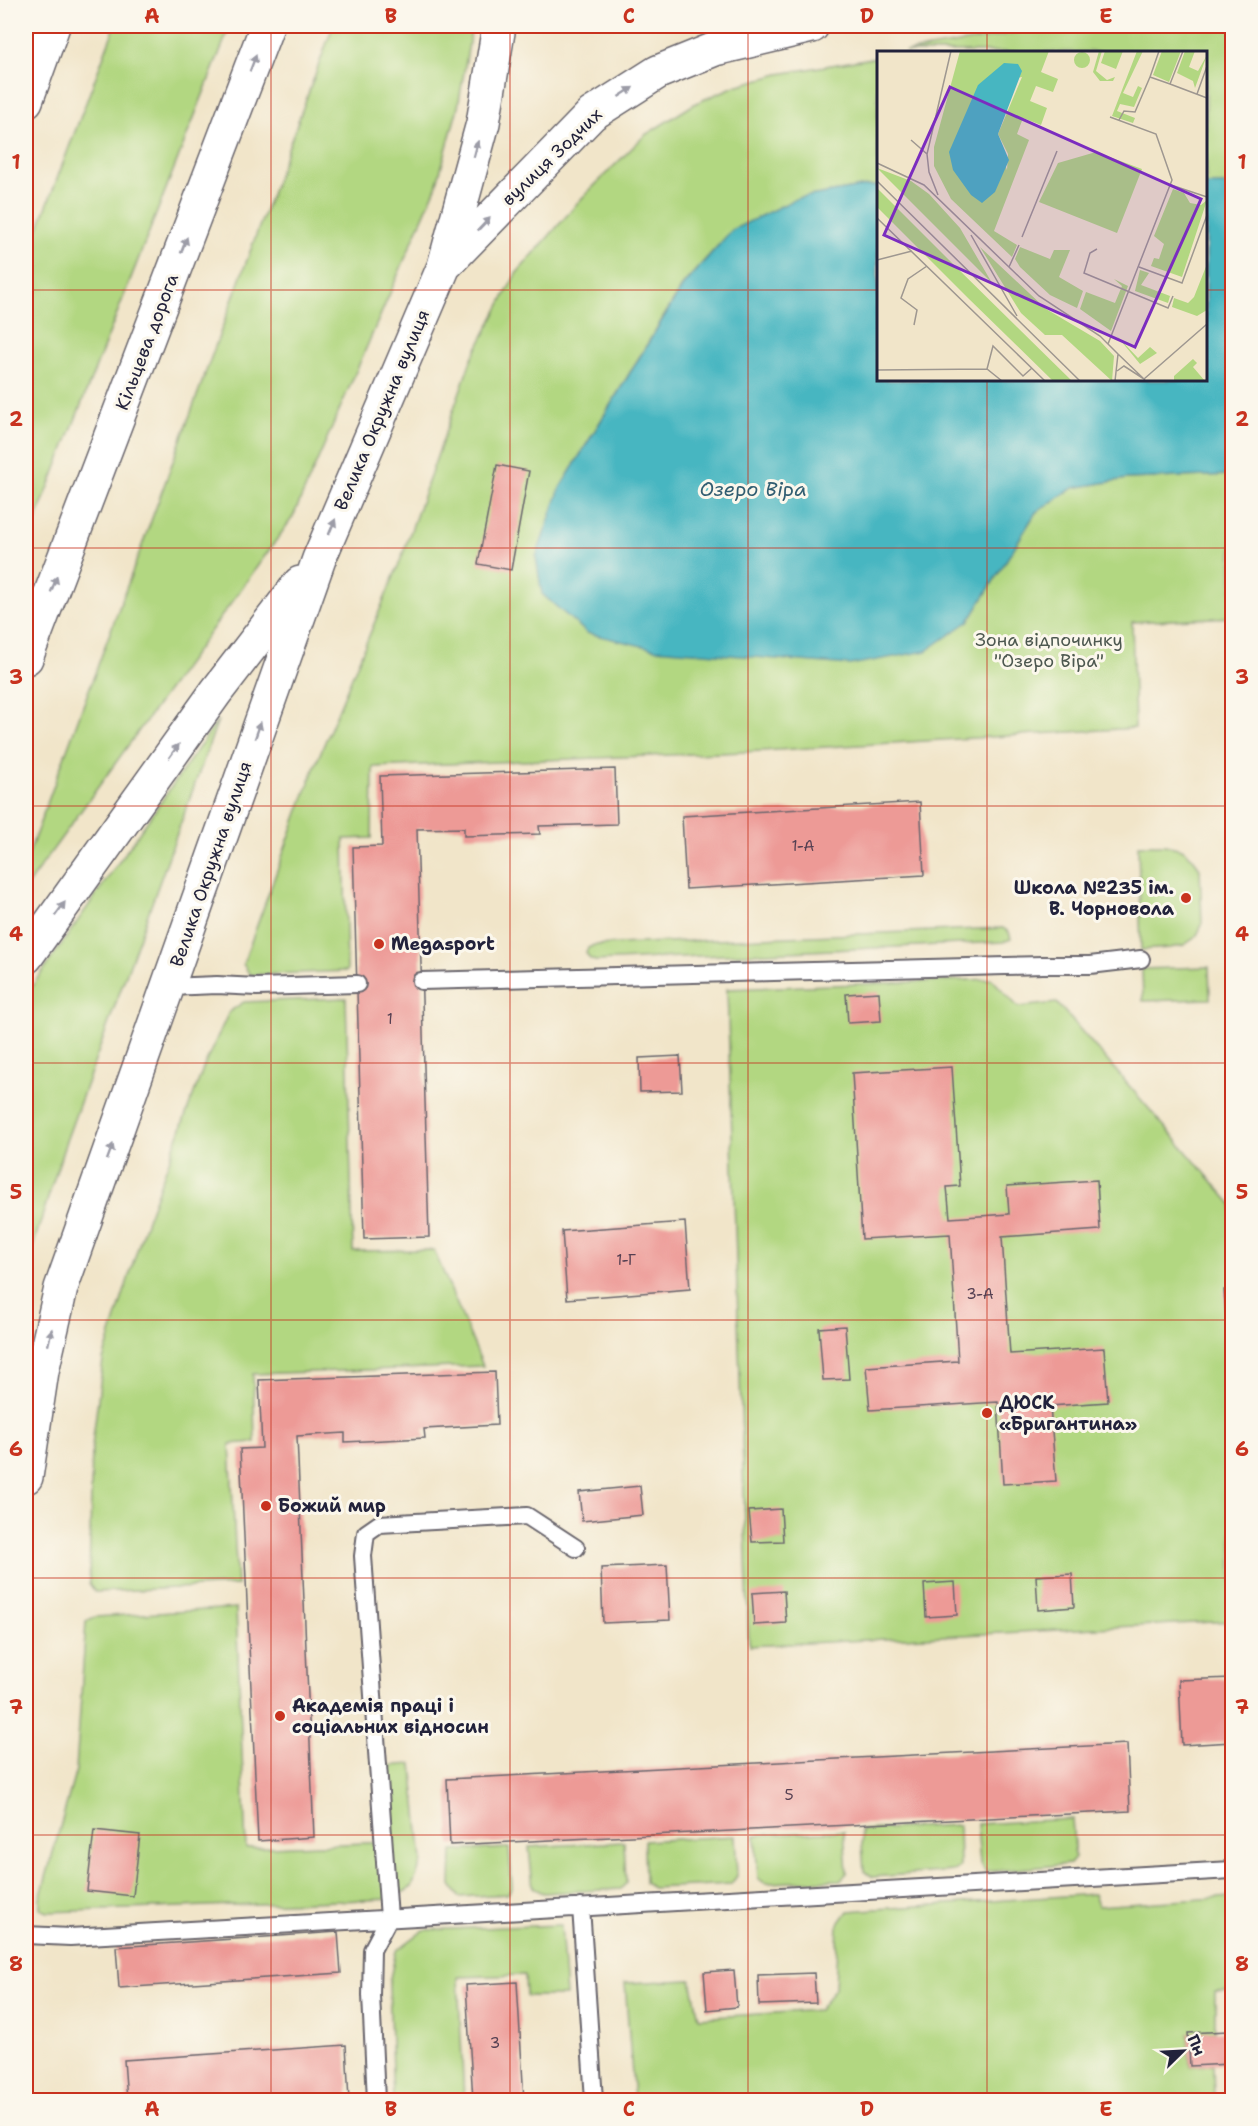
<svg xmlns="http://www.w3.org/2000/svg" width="1258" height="2126" viewBox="0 0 1258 2126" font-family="'Shantell Sans',sans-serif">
  <rect width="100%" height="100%" fill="#fbf7ec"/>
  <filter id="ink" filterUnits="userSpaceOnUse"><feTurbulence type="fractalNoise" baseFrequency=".0167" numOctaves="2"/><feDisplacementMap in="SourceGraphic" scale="12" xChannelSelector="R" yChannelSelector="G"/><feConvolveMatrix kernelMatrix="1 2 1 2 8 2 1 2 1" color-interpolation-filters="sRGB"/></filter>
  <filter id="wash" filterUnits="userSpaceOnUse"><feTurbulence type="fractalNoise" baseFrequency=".008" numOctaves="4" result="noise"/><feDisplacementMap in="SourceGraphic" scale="24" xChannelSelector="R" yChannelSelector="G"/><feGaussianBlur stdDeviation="1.35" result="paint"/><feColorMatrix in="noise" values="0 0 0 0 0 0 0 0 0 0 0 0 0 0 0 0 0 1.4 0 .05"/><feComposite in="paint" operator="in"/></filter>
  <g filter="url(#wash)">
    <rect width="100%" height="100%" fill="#f1e5c9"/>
    <path fill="#b2d781" stroke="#6a7c5e" stroke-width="1.5" d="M115 26H230L26 545V261Z
      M333 26H472L458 107 436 187 293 517 26 887V861Z
      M1045 26H1232V185H1206V52H905L989 38Z
      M878 57V186H867L798 198 732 230 684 283 560 488 969 621 1036 512 1073 488 1126 479 1232 475V617L1132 622 1135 728 744 752 373 767 372 838 344 839 347 971 250 975 243 964 315 766 401 559 471 360 516 274 582 198 645 135 696 103 735 86 779 74Z
      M218 720 65 1144 26 1268V995Z
      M1138 845H1165L1182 849 1194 859 1200 869 1202 925 1196 937 1184 945 1170 948 1141 950Z
      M1003 928 1009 932 1011 939 1003 942 595 961 590 959 586 953 588 948 594 945Z
      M1209 967 1210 999 1143 1001 1142 969Z
      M992 979 1018 1007 1057 1003 1232 1204V1621L749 1646 727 989Z
      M346 998 353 1251 434 1250 483 1366 253 1374 255 1442 230 1444 237 1585 95 1592 89 1583 92 1446 103 1360 144 1228 204 1066 229 1012 244 1002Z
      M236 1608 246 1848 391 1842 387 1766 412 1764 422 1861 412 1887 392 1899 48 1912 40 1909V1899L76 1770 86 1621 95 1617Z
      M1072 1819 1075 1858 1070 1864 986 1872 980 1864 977 1824Z
      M959 1825 960 1867 954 1871 873 1877 864 1871 861 1830Z
      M844 1831 847 1873 840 1880 765 1883 758 1879 755 1835Z
      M735 1836 737 1876 731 1884 653 1888 645 1883 644 1841Z
      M624 1842 626 1883 621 1889 543 1893 533 1888 529 1847Z
      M509 1848 512 1886 508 1894 459 1897 451 1885 452 1851Z
      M1094 1894 1098 1906 1232 1897V1991L1215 1992V2032L1188 2034 1190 2066 1213 2065 1214 2100H634L625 1983 691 1980 699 2018 819 2010 835 1988 838 1925 848 1911Z
      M561 1925 566 1996H526L525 1975 458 1977 464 2100H393L389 1983 396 1951 424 1930Z"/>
    <path fill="#47b6c1" stroke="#346c7e" stroke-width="1.5" d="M1206 185H1232V475L1126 479 1073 488 1036 512 969 621 926 651 850 665 655 649 587 633 542 594 536 557 560 488 684 284 732 230 798 198 867 186H878V380H1206Z"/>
    <g id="blocks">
      <path fill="#ed9a96" d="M497 465 529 471 511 570 478 564Z
        M615 769 617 824 539 826 540 834 464 836V828L417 829 429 1237 364 1239 353 847 382 846 380 776Z
        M920 802 924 875 686 889 682 816Z
        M879 992 881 1021 848 1023 846 994Z
        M680 1056 682 1091 640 1092 639 1058Z
        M952 1067 960 1186 947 1187 950 1218 1009 1214 1007 1186 1097 1180 1100 1230 1002 1237 1010 1354 1104 1348 1108 1402 1050 1406 1056 1481 1003 1484 998 1402 870 1410 866 1367 958 1361 950 1234 862 1239 852 1073Z
        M685 1222 690 1289 567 1299 562 1231Z
        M1224 1290H1232V1318L1226 1319Z
        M845 1326 849 1379 823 1380 819 1328Z
        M495 1372 497 1425 424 1429 425 1438 345 1442V1433L297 1436 314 1837 258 1841 240 1449 262 1448 259 1380Z
        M640 1486 643 1515 582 1521 579 1492Z
        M781 1509 783 1541 752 1542 749 1511Z
        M667 1565 670 1620 603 1623 601 1568Z
        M1072 1574 1074 1607 1038 1610 1036 1576Z
        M955 1582 957 1615 926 1617 924 1584Z
        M784 1591 786 1623 754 1625 752 1593Z
        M1232 1678V1742L1182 1745 1179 1680Z
        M1127 1744 1130 1811 450 1845 447 1779Z
        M94 1830 140 1835 133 1896 87 1891Z
        M338 1932 341 1973 119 1988 116 1947Z
        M734 1970 737 2007 707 2010 704 1972Z
        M814 1973 816 2003 759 2005 758 1975Z
        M517 1982 524 2100H473L466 1985Z
        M1228 2031 1230 2064 1190 2066 1188 2033Z
        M346 2045 349 2100H127L124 2060Z"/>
    </g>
  </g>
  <g filter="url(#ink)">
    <use href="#blocks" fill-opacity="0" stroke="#6a666d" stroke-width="1.5"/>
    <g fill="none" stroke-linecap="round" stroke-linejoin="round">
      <defs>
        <path id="service" d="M715 49 722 26
          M421 981 1043 965H1090L1141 959
          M168 987 217 985 257 987 357 984
          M581 1907 594 2100
          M26 1935 70 1937 1232 1870
          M376 2100 371 1995 372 1950 389 1918 363 1556 366 1533 379 1524 527 1516 576 1548"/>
        <path id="secondary" d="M447 263 592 114 658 72 715 49 812 26
          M26 957 216 692 300 583
          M26 1477 42 1371 61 1288 319 559 444 266 483 123 499 26"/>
        <path id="trunk" d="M26 101 53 26
          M26 658 267 26"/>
      </defs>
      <use href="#service" stroke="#6a666d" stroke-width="20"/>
      <use href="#secondary" stroke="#6a666d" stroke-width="36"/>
      <use href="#trunk" stroke="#6a666d" stroke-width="36"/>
      <use href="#service" stroke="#fff" stroke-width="16"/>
      <use href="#secondary" stroke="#fff" stroke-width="33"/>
      <use href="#trunk" stroke="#fff" stroke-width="33"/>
    </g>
    <defs><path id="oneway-solid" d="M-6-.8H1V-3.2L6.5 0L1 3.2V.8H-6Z" transform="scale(1.5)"/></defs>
    <g fill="#9c9ca7">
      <use href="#oneway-solid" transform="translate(253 63) rotate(-69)"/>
      <use href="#oneway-solid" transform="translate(626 92) rotate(-33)"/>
      <use href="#oneway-solid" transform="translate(476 149) rotate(-75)"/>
      <use href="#oneway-solid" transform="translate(484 224) rotate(-46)"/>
      <use href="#oneway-solid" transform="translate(184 245) rotate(-69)"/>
      <use href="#oneway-solid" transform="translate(332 527) rotate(-67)"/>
      <use href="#oneway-solid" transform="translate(54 584) rotate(-69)"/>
      <use href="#oneway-solid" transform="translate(258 730) rotate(-71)"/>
      <use href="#oneway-solid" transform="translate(174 751) rotate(-54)"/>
      <use href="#oneway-solid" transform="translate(60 909) rotate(-54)"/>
      <use href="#oneway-solid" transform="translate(110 1152) rotate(-70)"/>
      <use href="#oneway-solid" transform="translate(50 1337) rotate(-77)"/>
    </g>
  </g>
  <path fill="none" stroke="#c8321e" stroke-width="1.5" stroke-opacity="0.55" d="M271 26V2100M510 26V2100M748 26V2100M987 26V52M26 290H878M1206 290H1232M987 380V2100M26 548H1232M26 806H1232M26 1063H1232M26 1320H1232M26 1578H1232M26 1835H1232"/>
  <g fill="#c8321e" stroke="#fbf7ec" stroke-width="2">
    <circle cx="1186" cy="898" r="6"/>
    <circle cx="379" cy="944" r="6"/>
    <circle cx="987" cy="1413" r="6"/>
    <circle cx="266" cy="1506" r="6"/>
    <circle cx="280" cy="1716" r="6"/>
  </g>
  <g text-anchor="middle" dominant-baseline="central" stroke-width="6" stroke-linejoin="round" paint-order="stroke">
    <g font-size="15" fill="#554052">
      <text x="803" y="846">1-А</text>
      <text x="390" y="1019">1</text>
      <text x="626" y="1260">1-Г</text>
      <text x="980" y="1294">3-А</text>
      <text x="789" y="1795">5</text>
      <text x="495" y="2043">3</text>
    </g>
    <g font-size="18" fill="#22223b" stroke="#fbf7ec">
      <text transform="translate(552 157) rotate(-44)">вулиця Зодчих</text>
      <text transform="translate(147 342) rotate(-69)">Кільцева дорога</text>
      <text transform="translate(382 410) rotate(-67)">Велика Окружна вулиця</text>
      <text transform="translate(211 864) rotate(-71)">Велика Окружна вулиця</text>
    </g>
    <g font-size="18" fill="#4d5850" stroke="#fbf7ec">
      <text x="1049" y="640">Зона відпочинку<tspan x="1049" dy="21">"Озеро Віра"</tspan></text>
    </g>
    <g font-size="18" font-weight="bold" fill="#22223b" stroke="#fbf7ec" text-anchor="start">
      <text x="1174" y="888" text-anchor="end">Школа №235 ім.<tspan x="1174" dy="21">В. Чорновола</tspan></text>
      <text x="391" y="944">Megasport</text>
      <text x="999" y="1403">ДЮСК<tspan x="999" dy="21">«Бригантина»</tspan></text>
      <text x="278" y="1506">Божий мир</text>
      <text x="292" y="1706">Академія праці і<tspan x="292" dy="21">соціальних відносин</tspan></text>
    </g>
    <g font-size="20" font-style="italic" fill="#315d71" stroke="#fbf7ec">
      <text x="753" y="489">Озеро Віра</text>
    </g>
  </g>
  <g transform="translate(877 51)">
    <rect width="330" height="330" fill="#f1e5c9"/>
    <path d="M83 0H172L164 21 181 28 176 41 159 35 153 50 170 57 164 74 146 67 140 83 152 89 117 180 140 194 135 206 74 148 57 115V96ZM145 26 121 83 131 103 130 119 101 34ZM222 0H225L219 20 230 29 238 26 251 0 236 30H223L216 21ZM228 0H246L239 18 224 12ZM260 0H266L246 42 256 46 261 35 265 37 257 56 243 53 240 60 258 67 256 72 235 65ZM285 0H304L292 31 276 24ZM308 0H318L312 16 321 20 330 4 318 37 316 30 300 22ZM197 9a8 8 0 1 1 16 0a8 8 0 1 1-16 0ZM219 101 265 118 240 182 162 151 181 112ZM0 117 34 130 52 143 83 177 115 232ZM0 137 74 211 195 330H176L91 247 0 156ZM296 138 307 142 313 152 324 154 330 149 305 226 274 215 277 207 282 208 287 193 277 185ZM103 196 169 258 223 290 237 305 235 330 185 284H168L144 262ZM143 196 173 208 177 199H193L182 226 206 240 200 257 173 244 143 216 138 208ZM330 213V259L320 265 295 256 297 247 311 252 317 246ZM263 219 272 222 264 234 293 245 291 252 258 240ZM237 228 251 235 234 280 203 258 209 241 238 252 245 235ZM240 285 261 307 273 296 280 302 263 313ZM316 308 320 312 316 316 328 330H297V325Z" fill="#b2d781" fill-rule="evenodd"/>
    <path d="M127 12 141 13 145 20 121 83 132 109 118 141 105 152 94 144 76 119 72 101 101 34Z" fill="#47b6c1"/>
    <path fill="none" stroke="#9e9790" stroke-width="1.5" d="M282 0 273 26 293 33M306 0 293 33 330 47M320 43 330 15M242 69 247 60 258 61 273 26M34 89 50 103M0 112 47 134 162 245 223 285 241 303 238 330M0 130 203 330M294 134 330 146M61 144 52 121 50 103 74 0M0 167 168 330M94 184 140 265M145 186 180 100M220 198 213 202 207 222 291 257 296 245M0 209 35 200M132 216 142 194M262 216 305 232 330 164M37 274 40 259 24 247 31 228 50 215M231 293 295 129 279 83 233 66M241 303 268 329M110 318 116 295 146 325 155 317M0 319 110 318 125 330M240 320 247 315 267 328M267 328 330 273"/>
    <path fill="#7b2cbf" fill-opacity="0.15" stroke="#7b2cbf" stroke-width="3" d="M73 36 324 148 258 296 7 184Z"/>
    <rect width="330" height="330" fill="none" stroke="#22223b" stroke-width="3"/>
  </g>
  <rect width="1258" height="2126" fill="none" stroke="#fbf7ec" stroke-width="66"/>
  <g transform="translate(1183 2051) rotate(66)" stroke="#fbf7ec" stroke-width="4.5" paint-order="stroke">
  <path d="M0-4.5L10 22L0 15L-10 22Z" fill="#22223b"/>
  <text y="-9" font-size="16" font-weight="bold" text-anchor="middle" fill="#22223b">Пн</text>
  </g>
  <rect x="33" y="33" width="1192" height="2060" fill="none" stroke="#c8321e" stroke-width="2"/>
  <g font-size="20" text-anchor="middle" font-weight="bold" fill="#c8321e">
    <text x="152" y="23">A</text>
    <text x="391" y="23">B</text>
    <text x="629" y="23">C</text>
    <text x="867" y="23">D</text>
    <text x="1106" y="23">E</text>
    <text x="16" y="169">1</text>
    <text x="1242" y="169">1</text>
    <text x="16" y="426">2</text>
    <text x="1242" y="426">2</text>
    <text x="16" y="684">3</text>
    <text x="1242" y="684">3</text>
    <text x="16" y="941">4</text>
    <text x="1242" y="941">4</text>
    <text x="16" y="1199">5</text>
    <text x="1242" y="1199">5</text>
    <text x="16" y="1456">6</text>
    <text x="1242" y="1456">6</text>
    <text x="16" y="1714">7</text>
    <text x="1242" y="1714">7</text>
    <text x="16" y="1971">8</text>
    <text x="1242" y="1971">8</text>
    <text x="152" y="2116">A</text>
    <text x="391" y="2116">B</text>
    <text x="629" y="2116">C</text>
    <text x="867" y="2116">D</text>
    <text x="1106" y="2116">E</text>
  </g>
</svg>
